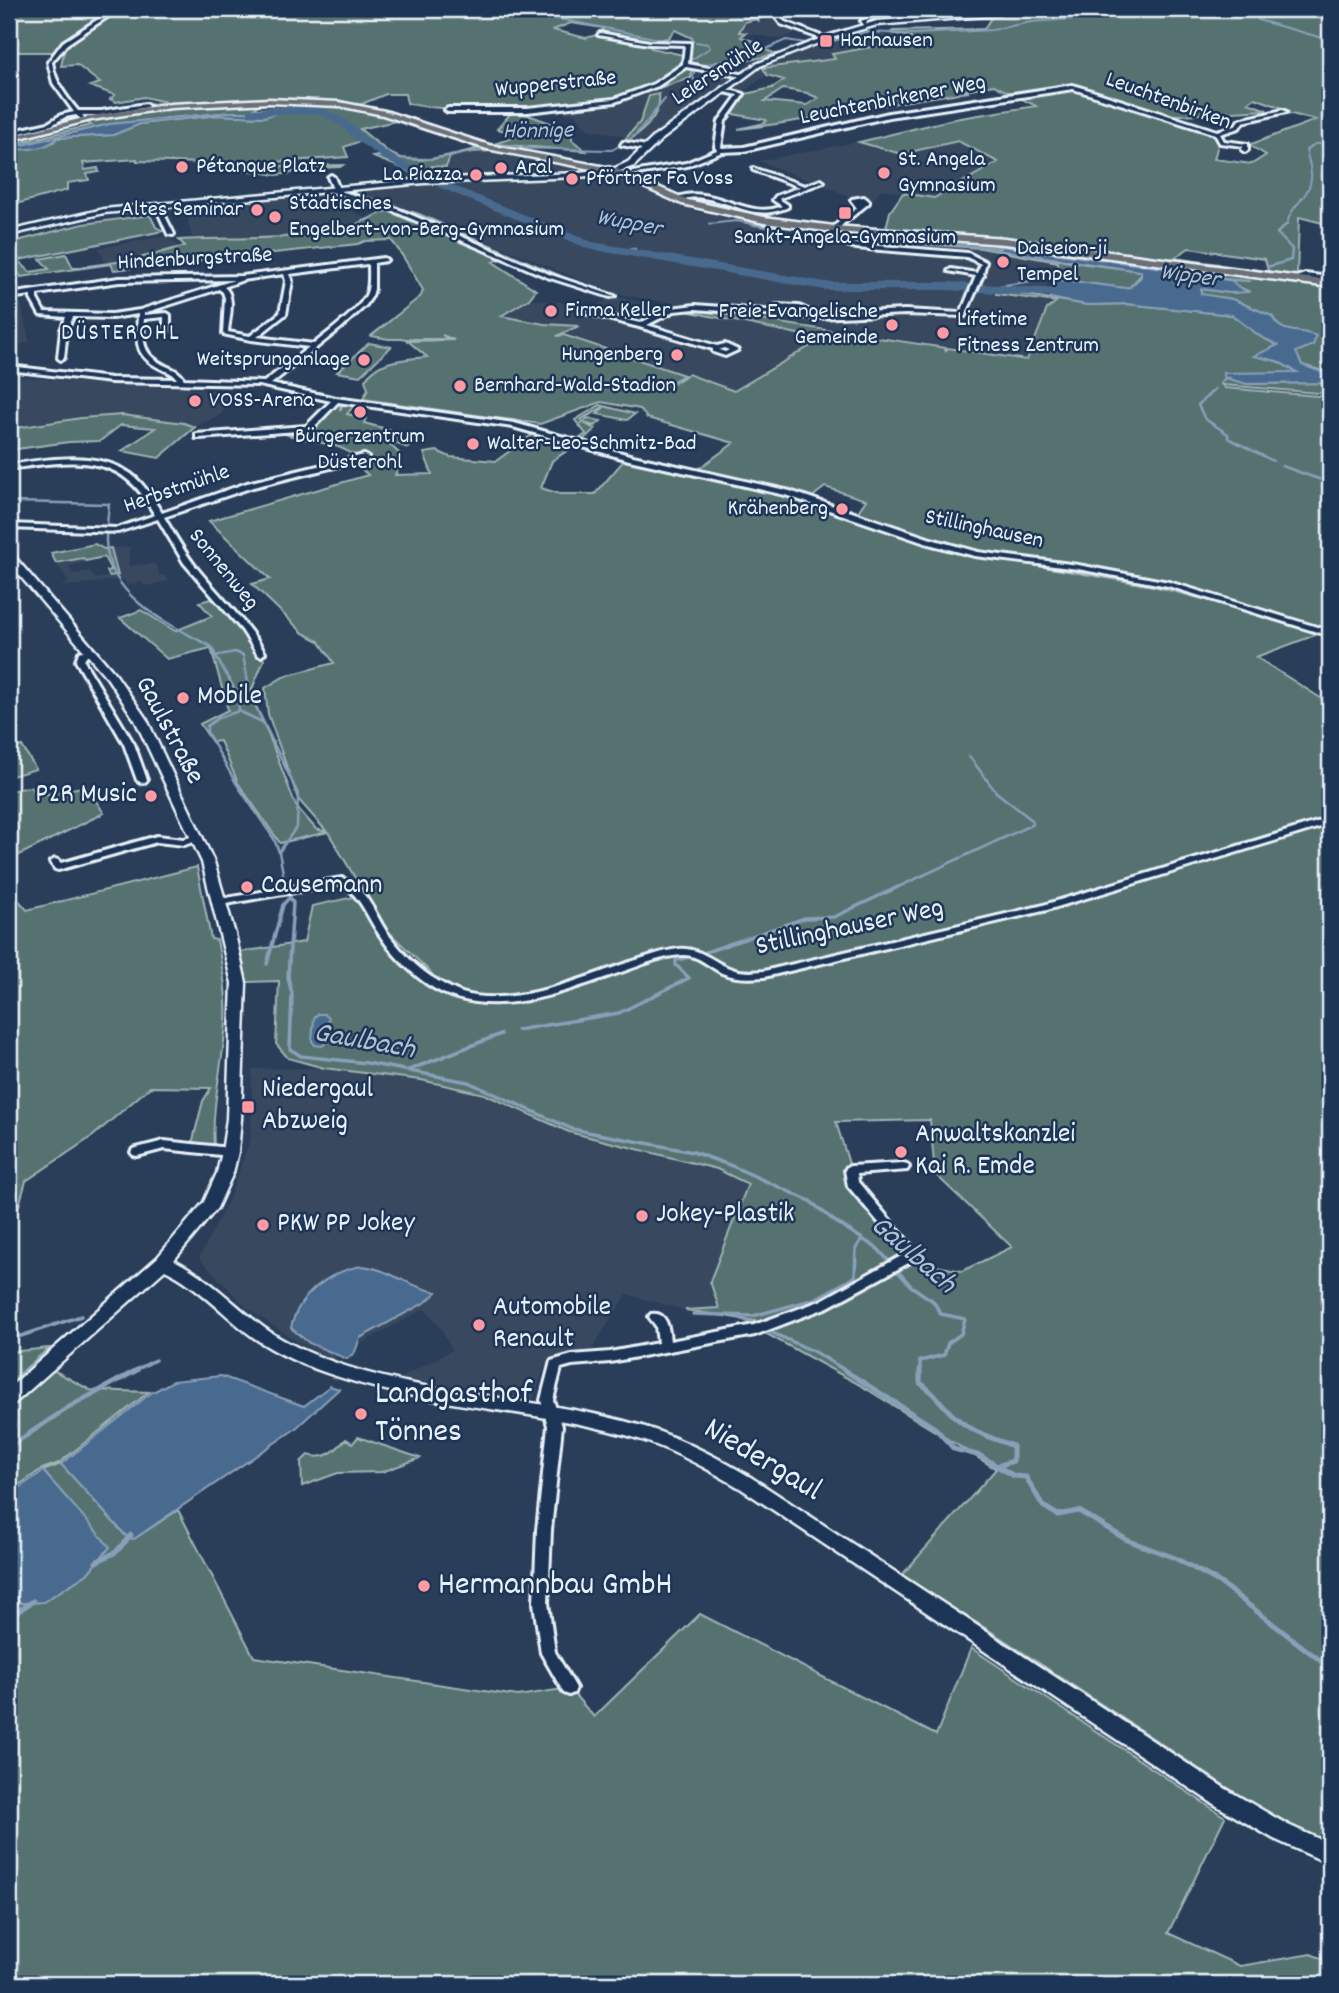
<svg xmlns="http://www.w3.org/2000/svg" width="1339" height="1993" viewBox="0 0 1339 1993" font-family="Dekko,sans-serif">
  <rect width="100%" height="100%" fill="#2a3e5a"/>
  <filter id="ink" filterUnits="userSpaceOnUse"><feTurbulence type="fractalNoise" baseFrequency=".0143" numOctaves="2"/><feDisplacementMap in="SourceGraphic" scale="14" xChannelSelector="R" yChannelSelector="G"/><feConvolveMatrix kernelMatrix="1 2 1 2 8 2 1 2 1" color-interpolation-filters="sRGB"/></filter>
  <g filter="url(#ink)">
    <path fill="#39485e" d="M779 19 809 34 796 33 781 39 738 32 745 24Z
      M873 32 906 35 912 37 911 40 836 58 764 68 767 75 747 89 742 92 729 89 760 66 812 45 819 47Z
      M701 69 737 76 643 146 620 142 623 136 587 129 575 113 567 114 560 108 626 98 697 78Z
      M958 141 998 163 934 198 881 189 873 200 855 198 759 161 857 142 901 155Z
      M494 151 572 165 578 168 569 172 494 177 459 176 442 168 446 167 450 157 468 152Z
      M621 176 694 211 768 225 828 245 898 252 904 243 981 248 1058 262 1059 274 1049 275 1045 293 1050 303 1028 359 627 296 588 283 423 214 360 195 357 190 460 181Z
      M323 194 372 222 365 227 290 237 205 241 192 237 184 207Z
      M166 236 180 247 133 260 106 264 99 248Z
      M612 296 673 309 823 339 734 391 564 333 577 326 544 324 500 316 529 299 595 306Z
      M21 303 29 343 9 344V305Z
      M23 377 89 383 231 391 222 414 195 427 184 422 122 415 81 418 9 429V382Z
      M130 547 128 566 155 564 160 576 164 575 169 581 145 586 140 582 128 586 123 579 61 587 69 582 56 563 83 557 87 562 69 566 73 574 90 571 95 579 118 575 111 548Z
      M324 1068 421 1080 484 1094 569 1132 717 1169 748 1184 710 1281 719 1309 685 1310 627 1294 589 1353 563 1358 545 1366 533 1399 401 1378 452 1350 441 1328 424 1309 333 1359 299 1343 247 1308 199 1258 230 1197 251 1137 252 1069Z"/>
    <path fill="#567270" stroke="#9fb2b4" stroke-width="2" fill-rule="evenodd" d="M9 9H737L761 18 745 22 739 32 746 33 741 37 759 43 754 45 776 54 711 69 692 68 691 78 659 88 657 85 687 62 689 56 688 44 693 41 692 38 675 30 668 38 657 40 674 44H649L651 48 683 55C668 117 457 116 407 103L405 94H386L357 106 451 139 494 151 468 152 450 157 446 167 431 166 447 175 445 177 421 179 402 168 373 157 385 155 363 140 344 147 348 157 276 162 277 166 343 165 340 167 294 169 292 173 276 175 204 163 137 161V159L83 163 85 170 98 168 99 172 87 174 89 180 67 183V190L9 206V145L91 125 84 121 156 109 262 102 254 109 292 108 294 101 190 103 85 117 81 114 166 102 144 97 116 102 110 99 115 95 90 86 100 83 77 65 61 66 64 52H13L9 60ZM571 23 603 28V29L600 34 586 38 553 30ZM231 112H280L264 117 218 115 140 124 113 135 57 138 54 142 30 149 49 142 16 146 110 124ZM396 121 470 145 477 149C451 154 415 168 390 153 380 146 370 137 360 129Z
      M1071 9H1210L1216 11 1224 9H1330V225L1299 217 1297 276 1269 274 1265 259 1189 248 1174 258 1218 264 1215 266 1004 238 874 229 886 228 890 212 903 193 934 198 998 162 958 141 901 154 859 142 954 119 1036 106 994 85 964 90 969 92C892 101 815 121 738 129L765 123 766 120 733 114 746 94 772 88 784 80 767 75 763 68 835 59 832 54 911 40V37L890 33 893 31 984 29 992 16ZM783 89 807 93 818 98 807 105 765 101ZM1255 98 1288 110 1283 112 1316 120 1249 145 1266 155 1252 164 1214 159 1219 141 1214 134 1163 116 1267 110 1248 103Z
      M659 94C662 117 640 135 621 144L640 122 649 96Z
      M511 113H523L572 131V140L586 151 494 144 521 135 497 129Z
      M353 190 356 195 419 214 575 282 573 284 506 257 493 262 536 290 529 299 501 316 544 324 579 326 557 336 564 335 684 375 666 385 673 384 688 374 734 391 822 339 681 310 688 309 946 348 945 351 948 348 1027 360 1047 309 1056 302 996 294 998 290 1087 305 1127 304 1232 315 1261 337 1279 346 1255 356 1277 361 1299 373 1247 384 1330 383V394L1222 385 1225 388 1330 397V631L1195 588 1106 570 982 551 932 538 857 513 866 500 825 487 811 498 771 485 694 472 734 443 647 418 640 409 601 402 540 424 363 399 368 389 365 380C376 360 406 359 427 357L408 341 454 340 442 335 448 339H389L371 336 421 296 423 290C412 273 404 255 391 240L365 241 358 244 114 270 111 264 21 277 14 265 21 263 30 272 49 269 40 259 66 254 73 268 132 260 185 246 179 240C233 237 290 241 342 229 359 225 376 214 393 209L338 192Z
      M150 215 156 227 163 231 9 262V243L83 224Z
      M858 234 985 241 1330 286V373L1302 365 1295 352 1313 345 1315 336C1299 328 1281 336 1272 316L1232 299 1201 295V289L1230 293 1248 291 1236 286 1233 281 1193 272 999 246 996 248 1064 261 1141 271 1142 274 1130 287 1124 288 1054 279 1049 274H1059L1058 262 981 248 905 243 901 248 854 243 845 237Z
      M369 343 391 347 360 376 337 372Z
      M341 402 340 410 344 403 355 404 347 414 366 418 364 423 413 436 408 448 375 436 373 438 388 443 400 454V465L395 475 432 474 424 453 437 451 450 457 496 461 533 434 574 446 552 461 541 488 560 494H595L625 459 780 493 958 552 1153 586 1268 616 1321 633 1256 657 1330 704V1843L1281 1823 995 1634 901 1576 996 1469 860 1385 765 1333 826 1307 911 1261 962 1271 1012 1247 935 1174 930 1120 836 1122 851 1170 852 1183 888 1226 903 1257 818 1302 762 1322 685 1310 719 1308 710 1281 748 1184 717 1169 569 1132 484 1094 421 1080 324 1068 288 1058 276 1044 279 981 247 982 241 952 304 942 312 906 358 896 393 945 433 975 384 927 328 832 280 843 238 783 220 741 212 742 200 724 228 710 211 648 167 659 120 618 141 610 175 631 212 616 199 602 211 599C236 612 252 636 264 660L250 694 269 736 296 806 316 829 327 832 298 799 268 714 265 688 285 676 334 663 319 641 303 633 252 584 270 579 209 521 368 475 360 468 365 466 360 461 361 457C351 455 344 448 335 446 315 441 295 438 275 431H307Z
      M600 405 635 414 627 420 597 414 604 407 602 408 582 419V423L588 418 601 421 595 426 584 423 595 429 584 439 580 438 586 434 575 420Z
      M122 415 184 423 195 427 159 458 122 451 155 428 121 425 100 441 69 442 9 450V429L81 418Z
      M95 544 104 549 111 548 118 575 109 576 107 571 111 570 104 557 86 561 83 558 56 563 51 553Z
      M22 746 36 769 9 777V749Z
      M86 786 104 813 9 860V791L30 787 38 796Z
      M197 867 211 939 217 940C222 967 228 994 226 1022 223 1064 211 1105 214 1147L192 1144 203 1101 211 1088 150 1087 93 1136 26 1181 16 1216 9 1230V889L27 910Z
      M49 1348 9 1383V1352Z
      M53 1370 90 1390 149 1392 59 1463 42 1469 9 1492V1409Z
      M358 1437 420 1458 382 1472 338 1473 302 1486 301 1462 308 1455C325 1461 335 1451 346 1439L353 1443Z
      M61 1464 127 1537 134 1539 178 1510 254 1657 518 1696 569 1688 594 1717 700 1614 936 1735 971 1648 1225 1817 1168 1933 1240 1966 1311 1954 1330 1962V1984H9V1590L21 1603 43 1602 87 1574 109 1547 43 1471Z"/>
    <path fill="#496a8f" stroke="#89a0b9" stroke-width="2" d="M231 112H281L264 117 218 115 140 124 113 135 57 138C46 151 25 148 9 151V148L110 124Z
      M999 246 1193 272 1233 281 1236 286 1249 292 1230 293 1201 289V294L1232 299 1272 316C1281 336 1299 328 1316 336L1313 345 1296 352 1302 365 1330 375V383L1247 384 1225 378 1223 373 1297 372 1277 361 1254 356 1278 345 1261 337 1232 315 1127 304 1087 305 1050 298 1054 279 1125 288 1130 287 1141 277V271L998 250 995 248Z
      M318 1014H324L329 1018 325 1044 322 1046 315 1045 312 1041 314 1018Z
      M361 1266C388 1268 408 1287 437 1292L426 1302 360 1338 355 1352 347 1359 309 1343 291 1328C298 1295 328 1272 361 1266Z
      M221 1376 304 1406 330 1386 339 1389 295 1429 134 1539 127 1537 61 1464 151 1393 173 1381Z
      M43 1471 110 1547 87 1574 43 1602 21 1603 9 1590V1495Z"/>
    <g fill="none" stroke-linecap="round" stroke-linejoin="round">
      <path stroke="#89a0b9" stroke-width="2" d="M510 9 669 41
        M731 9 759 21
        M1233 9 1238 12
        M1258 20 1330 40
        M689 61 710 48 708 44 696 42
        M682 91 696 86 693 76 696 67 762 51 786 40 819 45 867 32 914 34 992 30 1031 22 1110 16 1117 9
        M501 148 612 150 634 137 665 99
        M390 158 433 159 490 149
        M709 224 736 221 759 225
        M1287 225C1289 206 1309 199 1311 179 1312 169 1308 159 1306 150L1315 144H1323L1330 138"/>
      <path stroke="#89a0b9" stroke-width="2.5" d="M709 224H712
        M750 224 778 229
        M855 238 1000 248
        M618 250 635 249
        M1267 267 1291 260 1292 249 1277 233 1287 224
        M1222 279 1250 281
        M988 288 1042 279
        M1221 383 1225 378H1230
        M1215 389 1198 405 1205 419 1228 434V438L1273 461
        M1282 466 1330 483
        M9 502 109 504C108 516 106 529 106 542 109 599 169 624 212 647 220 671 239 684 239 711L218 718 207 726V732L236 783 274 839 279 852
        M215 656 235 652 243 655 250 694 298 794 297 826 279 852 286 889
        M239 711 264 723
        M894 889 1033 824 1032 820 996 792 969 756"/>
      <path stroke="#89a0b9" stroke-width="3.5" d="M285 887 293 903 288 977 292 994 290 1049 301 1056 367 1063 468 1082 572 1129 693 1152 732 1166 810 1201 833 1220 878 1249 911 1286 933 1301 941 1314 965 1319 961 1334 948 1343 944 1355 920 1361V1371
        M706 952 805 918 834 917 898 887
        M267 964 283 905 288 899
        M517 1030 619 1013 689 978 676 965V960L686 958
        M409 1070 501 1034
        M693 1314 753 1316 815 1299 855 1277 856 1249 862 1239
        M740 1318 759 1326
        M766 1330 815 1352 846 1371
        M9 1340 81 1316
        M134 1371 155 1360"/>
      <path stroke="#89a0b9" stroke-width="5" d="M844 1370 935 1428 954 1449 981 1456 997 1466
        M920 1370V1383C935 1392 942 1406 955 1417 972 1432 992 1438 1013 1446V1461L997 1466 1014 1476 1026 1477 1043 1506 1058 1515 1079 1511 1127 1540 1175 1558 1219 1582 1321 1661 1330 1678
        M9 1447 66 1409 137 1370
        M96 1562 116 1552 131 1535
        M9 1618 33 1601"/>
      <path fill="#496a8f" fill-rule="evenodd" d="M307 106 325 109 348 121 365 137 398 159 449 184 592 242 825 282H948L1077 290 1083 294 1077 298 948 290H825L589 249 441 188 390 163 357 141 340 125 318 114 252 115 247 112 252 109Z"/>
      <defs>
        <path id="street" d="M114 9H119L67 44 52 62C55 83 66 96 78 111H101L146 104 148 107 101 115H82L84 117 81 119 76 115 65 117 52 125 9 136V132L48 123 61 115 74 112 53 83 48 62 63 42Z
          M776 9H780L781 19 785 22 826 38 822 39 781 24 777 19Z
          M963 9H972L939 15 871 19 866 22 867 25 865 26 861 21 870 17 939 13Z
          M600 33 649 42 690 43 688 64 746 75 743 77 686 67 658 86 615 102 527 112H448L445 110 448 108H527L614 99 654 84 683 64 685 45 649 44 598 35Z
          M1073 85 1217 131 1235 126 1239 120 1283 110 1286 112 1243 122 1239 128 1220 134 1224 141 1248 144V150L1245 152 1242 150 1243 146 1220 143 1215 134 1073 89 889 117 744 151 722 152 687 166 624 176 621 174 686 163 717 150 715 147 719 121 738 95 720 91 722 88 744 94 725 121 721 147 722 148 744 147 889 113Z
          M623 142 647 146 650 148 647 150 621 145Z
          M753 168 805 186 821 180 824 182 780 198 779 199 788 205V207C755 222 735 202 703 198 694 196 685 199 676 201L673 199C713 181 745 222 782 206L773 200 776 196 800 187 753 170Z
          M331 175 334 177 339 189 337 190 395 208 551 275 615 296 610 297 547 277 391 210 328 191V189H333L328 177Z
          M864 197 869 201V203L843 224 832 237 856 244 968 253 986 262 983 274 984 275 982 277 965 316 905 314 817 318 695 309 674 311 647 325 717 346 725 344 738 350 725 356 713 352V349L639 327 585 313 588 311 640 323 671 308 695 305 806 313C795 309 783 312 773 307L776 305 799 306 817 314 905 310 961 313 976 276 948 271 951 269 977 273 981 264 967 257 856 248 827 239 826 238 834 226 857 208 851 200 852 199ZM724 348 729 350 725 352 719 350Z
          M155 205 160 206 174 234 173 235 168 234Z
          M384 258 387 260 386 261 374 263V289L372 296 366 305 341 328 271 384 336 398 514 423 633 456 790 491 931 539 978 552 1078 565 1169 582 1330 631V636L1168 586 1078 569 975 556 925 543 785 495 629 460 513 427 338 402 311 430 199 438H196V434L306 426 331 401 259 385 111 382 9 370V366L111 378 177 379C173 373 170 373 164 370 133 356 137 343 138 314L112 318 73 317 67 330 64 358 61 360 58 358 61 330 66 317 40 315 31 299V295L9 298V294L119 278 242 276ZM367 264 369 265C369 274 370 285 367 293 361 309 327 333 314 344L257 337 286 314 292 281 290 274ZM284 274 286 281 280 313 250 336 228 332C229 318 236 296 224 287L243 280ZM234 280 140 310 112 314 44 312 37 299V294L119 282ZM219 289 223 292 225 298 223 334 251 340 309 347 264 382 184 379C179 371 175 370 166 366 143 355 142 343 144 319L164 317V330L167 332 170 330V315L167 313 144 315V313Z
          M1305 274 1330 277V281L1305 278 1293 281 1290 279Z
          M364 455 368 457 367 459 253 487 164 517C175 536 186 555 200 572 222 599 247 622 265 653L261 656 258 655 242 630 184 563 158 519 118 532 9 528V524L117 528 155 515C147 502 140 489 128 480 97 453 46 464 9 469V465C47 459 97 450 131 474 144 484 153 499 162 513L247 483Z
          M88 649 92 652 86 656 84 661 134 744 147 780 145 782 142 783 137 780 124 744 76 661 79 652Z
          M1330 818V824L1047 910 764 977C750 978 736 979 722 973 710 967 698 955 684 955 665 955 644 964 627 970 565 991 488 1025 427 984 409 971 391 953 379 934 367 916 360 895 341 884L220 905 215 902 220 899 342 878C367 887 374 914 388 934 401 951 419 971 438 981 445 985 454 990 462 993 512 1008 580 979 627 963 644 958 661 951 679 949 700 947 714 963 732 969 742 973 754 972 764 971L1040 906Z
          M197 835 202 838 200 840 184 845 157 842 58 870 55 869 50 862 55 859 58 860 61 863 157 836 184 839Z
          M164 1141 230 1148 234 1149 236 1152 234 1155 230 1156 164 1149 137 1156 133 1155 131 1152 133 1149Z
          M903 1163 907 1164 909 1167 907 1170 857 1174 858 1182 911 1245 916 1257 914 1260 828 1307 755 1335 610 1362 572 1365 561 1368 553 1400 562 1426 551 1530 548 1603 555 1652 576 1688 574 1693 569 1695 564 1693 541 1653 534 1603 537 1530 548 1426 541 1400 551 1361 572 1355 610 1352 658 1343 656 1326 649 1317 651 1314C667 1311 669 1329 670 1341L754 1325 820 1301 903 1255 902 1250 848 1186 845 1170 847 1167 851 1166Z"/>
        <path id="secondary" d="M1042 9H1066L877 25 831 38 760 66 661 140 634 166 614 173 579 177 424 183 104 213 9 235V231L104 209 424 179 579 173 613 169 628 162 655 136 756 64 827 36 877 21Z
          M9 554 13 555 116 675 147 720 214 862 235 934 246 983 241 1119 238 1152 233 1173 217 1208 174 1260C208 1277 233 1304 263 1327 287 1345 316 1356 345 1366 441 1398 544 1397 642 1426 681 1438 717 1457 752 1478L1226 1789 1288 1825 1330 1844V1864L1274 1839 1212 1803 740 1488C709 1470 678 1452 645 1441 546 1409 439 1410 339 1377 309 1367 279 1356 253 1337 223 1315 199 1286 165 1270L15 1403 9 1405V1388L157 1258 204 1202 217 1173 222 1152 227 1119 232 983 202 862 135 720 108 679 9 563Z"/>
        <path id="primary" d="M269 99 339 102 385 111 489 145 617 169 688 200 764 217 834 226 1005 238 1330 281V287L1005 244 834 232 764 223 682 204 612 173 487 149 383 115 339 106 269 103 171 108 91 120 9 141V137L91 116 171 104Z"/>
      </defs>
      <use href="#street" stroke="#e8f1f8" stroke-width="6"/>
      <use href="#secondary" stroke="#e8f1f8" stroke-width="5"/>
      <use href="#primary" stroke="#e8f1f8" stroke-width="5"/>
      <use href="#street" fill="#1d3557" fill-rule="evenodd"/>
      <use href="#secondary" fill="#1d3557" fill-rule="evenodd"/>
      <use href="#primary" fill="#6a7074" fill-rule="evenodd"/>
    </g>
  </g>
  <g fill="#ff9aa2" stroke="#1d3557" stroke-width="2.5">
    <rect x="819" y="34" width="14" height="14" rx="3.5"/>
    <circle cx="182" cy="167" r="7"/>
    <circle cx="501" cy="168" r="7"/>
    <circle cx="884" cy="173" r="7"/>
    <circle cx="476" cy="175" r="7"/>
    <circle cx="572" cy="179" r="7"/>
    <circle cx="257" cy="210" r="7"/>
    <rect x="838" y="206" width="14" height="14" rx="3.5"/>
    <circle cx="275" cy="217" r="7"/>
    <circle cx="1003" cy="262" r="7"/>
    <circle cx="551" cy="311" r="7"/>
    <circle cx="892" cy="325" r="7"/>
    <circle cx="943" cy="333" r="7"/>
    <circle cx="677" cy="355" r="7"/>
    <circle cx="364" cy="360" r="7"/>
    <circle cx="460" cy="386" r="7"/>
    <circle cx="195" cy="401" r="7"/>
    <circle cx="360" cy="412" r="7"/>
    <circle cx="473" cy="444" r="7"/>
    <circle cx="842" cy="509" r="7"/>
    <circle cx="183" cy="698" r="7"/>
    <circle cx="151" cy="796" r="7"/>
    <circle cx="247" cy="887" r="7"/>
    <rect x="241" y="1100" width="14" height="14" rx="3.5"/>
    <circle cx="901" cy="1152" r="7"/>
    <circle cx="642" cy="1216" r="7"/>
    <circle cx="263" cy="1225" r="7"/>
    <circle cx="479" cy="1325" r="7"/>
    <circle cx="361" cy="1414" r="7"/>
    <circle cx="424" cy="1586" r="7"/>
  </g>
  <g text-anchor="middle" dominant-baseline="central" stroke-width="5" stroke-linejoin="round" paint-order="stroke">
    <g font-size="23" fill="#e8f1f8" stroke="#1d3557" text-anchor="start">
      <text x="840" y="41">Harhausen</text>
      <text x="898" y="160">St. Angela<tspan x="898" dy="26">Gymnasium</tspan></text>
      <text x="196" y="167">Pétanque Platz</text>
      <text x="515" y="168">Aral</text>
      <text x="462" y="175" text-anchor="end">La Piazza</text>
      <text x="586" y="179">Pförtner Fa Voss</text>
      <text x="289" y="204">Städtisches<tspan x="289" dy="26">Engelbert-von-Berg-Gymnasium</tspan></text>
      <text x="243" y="210" text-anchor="end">Altes Seminar</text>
      <text x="845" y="238" text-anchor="middle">Sankt-Angela-Gymnasium</text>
      <text x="1017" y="249">Daiseion-ji<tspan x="1017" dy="26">Tempel</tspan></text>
      <text x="565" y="311">Firma Keller</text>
      <text x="878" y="312" text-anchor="end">Freie Evangelische<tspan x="878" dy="26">Gemeinde</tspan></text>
      <text x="957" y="320">Lifetime<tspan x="957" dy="26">Fitness Zentrum</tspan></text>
      <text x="663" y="355" text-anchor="end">Hungenberg</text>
      <text x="350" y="360" text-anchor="end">Weitsprunganlage</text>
      <text x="474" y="386">Bernhard-Wald-Stadion</text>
      <text x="209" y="401">VOSS-Arena</text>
      <text x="360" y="437" text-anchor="middle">Bürgerzentrum<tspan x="360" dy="26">Düsterohl</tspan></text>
      <text x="487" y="444">Walter-Leo-Schmitz-Bad</text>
      <text x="828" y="509" text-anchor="end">Krähenberg</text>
    </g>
    <g font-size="23" fill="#e8f1f8" stroke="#1d3557">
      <text transform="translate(718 73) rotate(-33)">Leiersmühle</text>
      <text transform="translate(556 85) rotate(-6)">Wupperstraße</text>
      <text transform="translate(893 101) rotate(-11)">Leuchtenbirkener Weg</text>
      <text transform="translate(1168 102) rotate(20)">Leuchtenbirken</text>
      <text transform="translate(195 260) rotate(-3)">Hindenburgstraße</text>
      <text transform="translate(177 490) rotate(-19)">Herbstmühle</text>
      <text transform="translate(984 530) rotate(12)">Stillinghausen</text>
      <text transform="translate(223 570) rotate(51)">Sonnenweg</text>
    </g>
    <g font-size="24" font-style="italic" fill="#b0c2d3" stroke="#1d3557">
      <text transform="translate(538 132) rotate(-1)">Hönnige</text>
      <text transform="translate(629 224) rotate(11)">Wupper</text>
      <text transform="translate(1190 277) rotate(8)">Wipper</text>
    </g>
    <g font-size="24" letter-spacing="2" fill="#e8f1f8" stroke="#1d3557">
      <text x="121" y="334">DÜSTEROHL</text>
    </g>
    <g font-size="28" fill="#e8f1f8" stroke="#1d3557" text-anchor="start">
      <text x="197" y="698">Mobile</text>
      <text x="137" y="796" text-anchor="end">P2R Music</text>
      <text x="261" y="887">Causemann</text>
      <text x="262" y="1091">Niedergaul<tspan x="262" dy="32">Abzweig</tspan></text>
      <text x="915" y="1136">Anwaltskanzlei<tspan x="915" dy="32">Kai R. Emde</tspan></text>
      <text x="656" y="1216">Jokey-Plastik</text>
      <text x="277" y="1225">PKW PP Jokey</text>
      <text x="493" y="1309">Automobile<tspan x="493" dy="32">Renault</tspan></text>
    </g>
    <g font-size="28" fill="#e8f1f8" stroke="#1d3557">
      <text transform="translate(168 731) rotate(62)">Gaulstraße</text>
      <text transform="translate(850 929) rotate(-12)">Stillinghauser Weg</text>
    </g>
    <g font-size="30" font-style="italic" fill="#b0c2d3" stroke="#1d3557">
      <text transform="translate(364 1043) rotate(10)">Gaulbach</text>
      <text transform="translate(912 1256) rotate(41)">Gaulbach</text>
    </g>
    <g font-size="33" fill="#e8f1f8" stroke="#1d3557" text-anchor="start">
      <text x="375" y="1395">Landgasthof<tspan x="375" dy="38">Tönnes</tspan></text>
      <text x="438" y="1586">Hermannbau GmbH</text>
    </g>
    <g font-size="33" fill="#e8f1f8" stroke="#1d3557">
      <text transform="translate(762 1461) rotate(31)">Niedergaul</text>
    </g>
  </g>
  <rect width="1339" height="1993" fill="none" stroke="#1d3557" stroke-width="35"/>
  <rect x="18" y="18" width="1304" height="1958" fill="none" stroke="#e8f1f8" stroke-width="2.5" filter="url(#ink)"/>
</svg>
